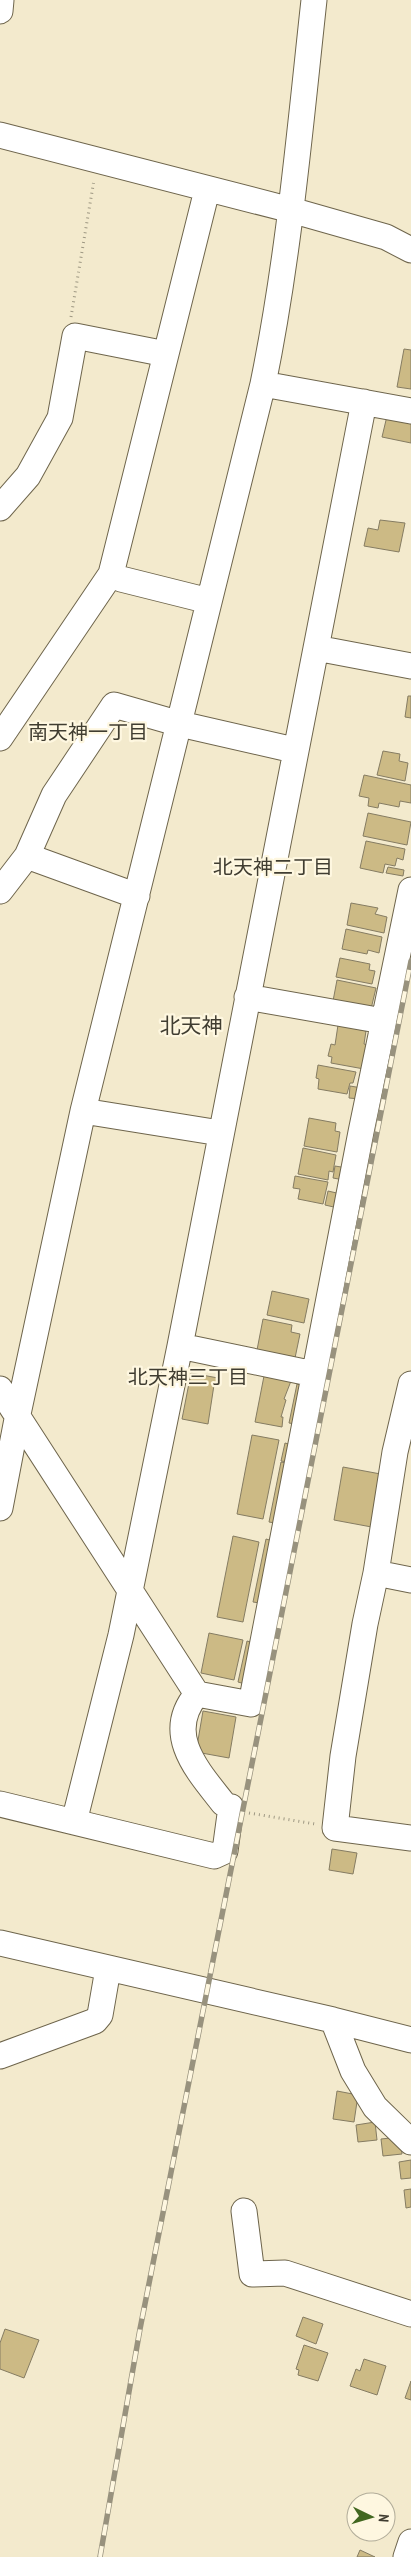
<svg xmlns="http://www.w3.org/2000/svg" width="411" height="2557" viewBox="0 0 411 2557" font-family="'PT Sans Narrow','Noto Sans JP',sans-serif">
  <rect width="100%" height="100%" fill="#f3eacd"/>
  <path fill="#ccba85" stroke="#857c62" d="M404 349 411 350V389L397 387Z
    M387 416 411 421V443L382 437Z
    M380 520 405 523 399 552 364 546 368 528 378 530Z
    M408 696H411V718L405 717Z
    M383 751 400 754 399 761 408 763 405 781 377 775Z
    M364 775 411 785V803L400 801 399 807 379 803 378 808 368 806 369 798 359 796Z
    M368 813 411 822 407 845 363 836Z
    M366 841 405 849 403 860 397 858 395 866 385 864 383 873 360 868Z
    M388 867 404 870 403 876 386 873Z
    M351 903 378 908 375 914 387 917 384 933 347 925Z
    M346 929 382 937 379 953 368 950 367 954 342 949Z
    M340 958 370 964 369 970 375 971 372 984 336 977Z
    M337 980 376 988 371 1009 333 1001Z
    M338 1025 366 1031 364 1044 368 1045 364 1069 331 1063 332 1057 328 1056 331 1044 335 1045Z
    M318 1065 356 1072 353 1083H350L347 1094 318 1089 319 1079 316 1078Z
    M350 1086 362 1088 360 1099 349 1098Z
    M309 1118 336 1123 335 1131 340 1132 337 1152 304 1146Z
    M303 1148 336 1155 333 1172 329 1171 328 1180 298 1174Z
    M335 1166 347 1168 344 1180 333 1178Z
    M295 1176 328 1182 323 1204 298 1199 300 1189 293 1188Z
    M328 1191 341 1194 338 1208 325 1205Z
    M272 1291 309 1299 304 1323 267 1315Z
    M263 1319 292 1325 291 1332 300 1334 295 1358 257 1350Z
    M191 1373 218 1378 216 1386 214 1385 208 1424 182 1419Z
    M264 1376 291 1381 284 1399 286 1400 281 1417H283L282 1427 255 1422Z
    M297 1384 303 1386 295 1424 289 1423Z
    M252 1435 279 1440 263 1519 237 1514Z
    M285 1443 292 1445 288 1462 281 1461Z
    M281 1462 287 1463 275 1523 269 1522Z
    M343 1467 386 1475 377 1528 334 1520Z
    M233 1536 259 1542 243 1622 217 1617Z
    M266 1539 273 1541 260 1603 253 1602Z
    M209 1633 243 1640 234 1680 201 1673Z
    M247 1641 254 1643 245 1684 238 1682Z
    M203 1711 236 1717 229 1758 196 1752Z
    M332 1849 357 1853 353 1874 329 1870Z
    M337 2091 358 2095 354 2122 333 2119Z
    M375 2122 377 2140 358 2142 356 2125Z
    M400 2137 402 2154 383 2156 381 2139Z
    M411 2160V2178L401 2179 399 2162Z
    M411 2189V2207L406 2208 404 2190Z
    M303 2317 323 2324 316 2344 296 2336Z
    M5 2329 39 2340 24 2378 0 2369V2343Z
    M304 2345 328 2353 318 2381 298 2375 299 2370 296 2369Z
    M364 2359 386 2366 377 2395 350 2386 356 2369 360 2371Z
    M411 2381V2400L405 2398Z
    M360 2550 375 2557H357Z"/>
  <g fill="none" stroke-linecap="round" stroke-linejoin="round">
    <defs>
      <path id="minor" d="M0 11 1 0
        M0 135 291 210 386 237 411 250
        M263 384 411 411
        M0 508 28 476 60 418 75 336 166 354
        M111 574 121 579 209 601
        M316 648 411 666
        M0 738 111 574 207 190
        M27 856 54 795 114 705 180 724 294 750
        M0 891 27 856 137 896
        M247 997 383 1021
        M83 1111 220 1133
        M180 1346 314 1374
        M411 1384 395 1452 376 1573 365 1624 343 1756 335 1828 411 1838
        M0 1389 197 1694 251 1704 361 1132 411 890
        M0 1508 18 1414 83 1111 263 384C289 257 300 128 314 0
        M376 1573 411 1580
        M197 1694C163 1734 198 1771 223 1803
        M0 1804 214 1856 225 1851 231 1807
        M74 1822 121 1635 180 1346 364 402
        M0 1943 333 2020 411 2040
        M333 2020 353 2071 375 2107 411 2142
        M0 2056 95 2021 100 2015 108 1969
        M244 2211 252 2274 285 2273 411 2314
        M406 2557 411 2542"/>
    </defs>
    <use href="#minor" stroke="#6e654c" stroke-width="27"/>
    <path stroke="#9e9883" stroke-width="3" stroke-dasharray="1 4" stroke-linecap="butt" d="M71 317 94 180
      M249 1813 315 1824"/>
    <use href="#minor" stroke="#fff" stroke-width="25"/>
    <defs>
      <path id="rail" d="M100 2557 140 2329 411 961"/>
    </defs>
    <use href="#rail" stroke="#98927e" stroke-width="5.5"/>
    <use href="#rail" stroke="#fef7e0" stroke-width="4" stroke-dasharray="11" stroke-linecap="butt"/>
  </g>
  <g text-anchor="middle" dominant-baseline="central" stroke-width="4.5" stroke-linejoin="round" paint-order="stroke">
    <g font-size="20" fill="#403d31" stroke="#fef7e0">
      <text x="88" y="732">南天神一丁目</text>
      <text x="273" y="867">北天神二丁目</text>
      <text x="188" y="1377">北天神三丁目</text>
    </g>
    <g font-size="21" fill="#403d31" stroke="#fef7e0">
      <text x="191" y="1025">北天神</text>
    </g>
  </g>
  <g transform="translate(371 2517) rotate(95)"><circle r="24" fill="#fef7e0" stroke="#b2ad9a"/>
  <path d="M0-4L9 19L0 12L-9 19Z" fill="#426720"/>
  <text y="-8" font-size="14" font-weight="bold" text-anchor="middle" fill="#403d31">N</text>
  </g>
</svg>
